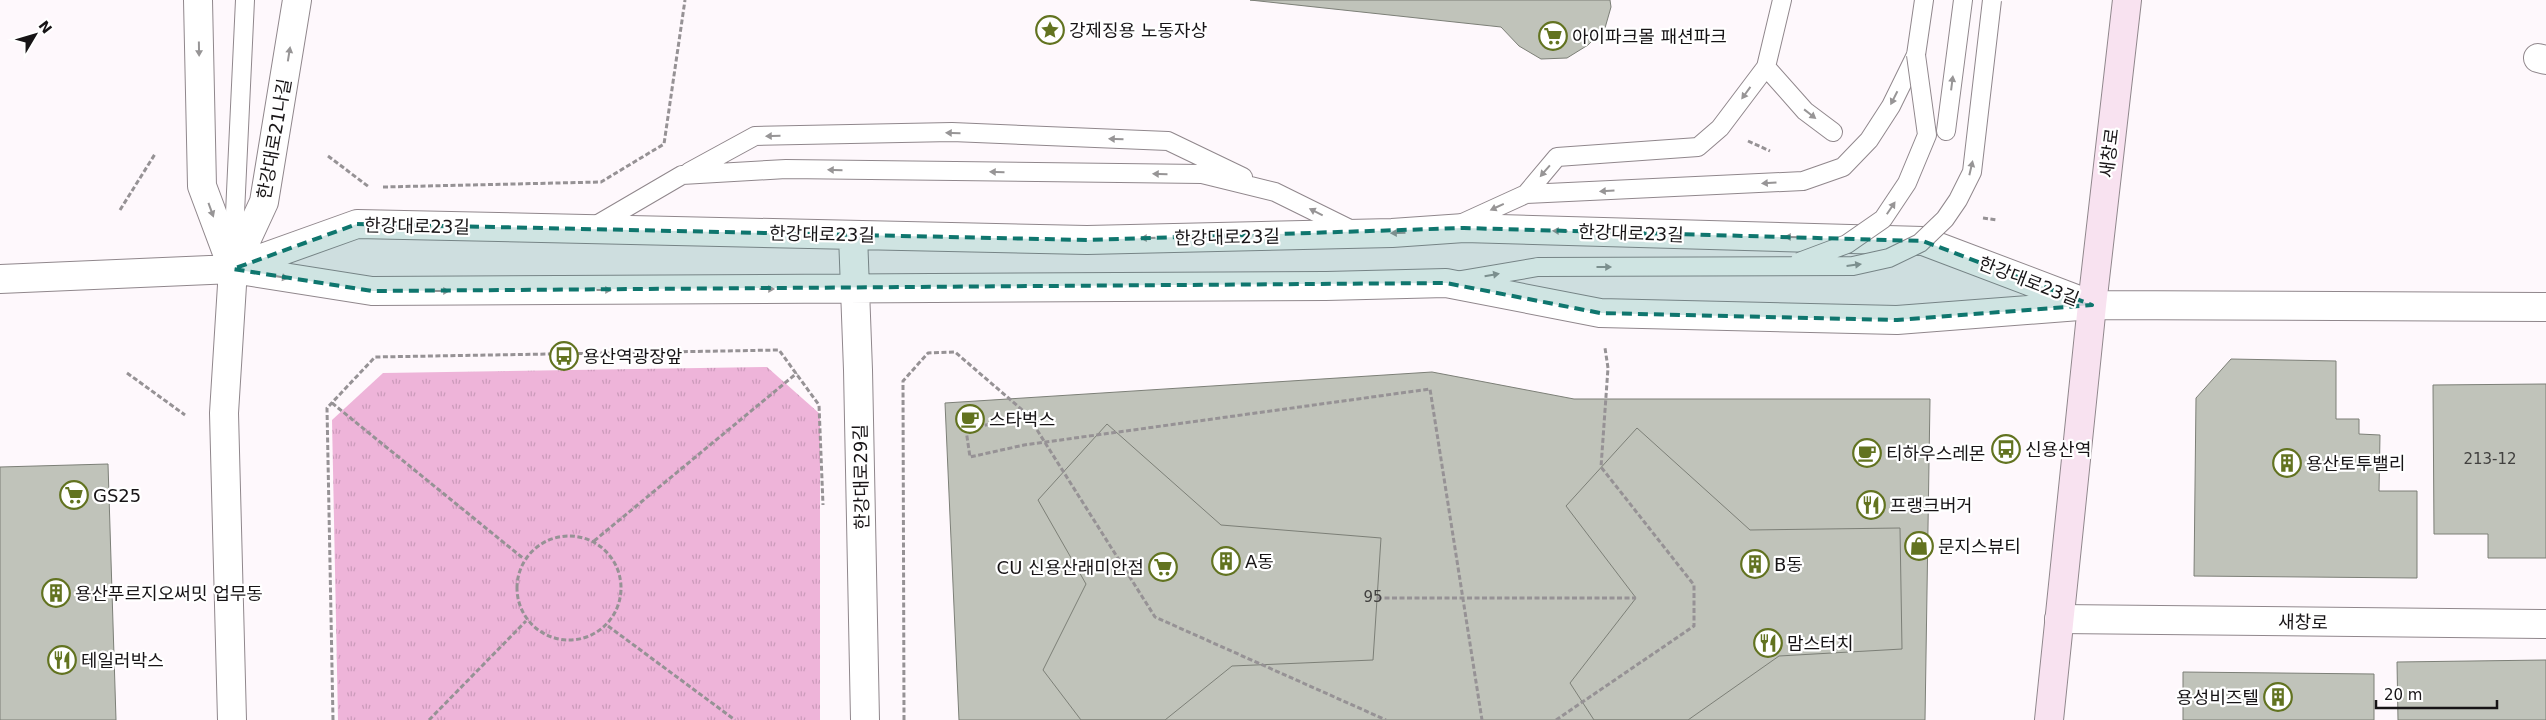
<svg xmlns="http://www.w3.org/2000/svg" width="2546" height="720" viewBox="0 0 2546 720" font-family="'DejaVu Sans','Noto Sans KR',sans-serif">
  <defs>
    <pattern id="grass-tufts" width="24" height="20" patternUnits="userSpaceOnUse" patternTransform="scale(1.25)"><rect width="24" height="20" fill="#eeb4d9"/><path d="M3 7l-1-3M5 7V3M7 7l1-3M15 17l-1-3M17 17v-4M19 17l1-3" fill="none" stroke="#cb9aba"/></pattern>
  </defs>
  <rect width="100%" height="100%" fill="#fef8fc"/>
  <path fill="url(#grass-tufts)" d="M767 367 820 414V720H338L332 420 383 373Z"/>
  <path fill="#c0c3ba" stroke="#7c7f77" d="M1250 0H1610L1611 7 1605 28 1588 45 1567 58 1541 59 1519 46 1501 27Z
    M2231 359 2336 361V419H2359V434L2380 435 2379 491H2417V578L2194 576 2196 398Z
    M1432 372 1574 399H1930L1925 720H959L945 403Z
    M2546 384V558H2488V534H2434L2433 385Z
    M1107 424 1221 525 1381 538 1373 660 1232 666 1165 720H1081L1043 670 1086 584 1038 500Z
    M1637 428 1750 530 1900 528 1902 649 1779 656 1688 720H1594L1570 683 1636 598 1566 506Z
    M108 464 116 720H0V467Z
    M2546 660V720H2398L2397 662Z
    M2183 672 2374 674V720H2183Z"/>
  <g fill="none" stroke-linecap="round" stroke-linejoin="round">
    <defs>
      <path id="service" d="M1766 67 1805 111 1833 132
        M1946 131 1963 0
        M689 172 755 136 952 132 1168 141 1243 177
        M1526 194 1557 157 1698 147 1720 128 1766 67 1782 0
        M1458 225 1526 194 1803 181 1843 167 1869 140 1891 106 1916 55 1924 0
        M593 227 682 175 786 169 1202 174 1275 192 1354 231
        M233 256 245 0
        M1461 280 1538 267"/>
      <path id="minor" d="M198 0 202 186 233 269
        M2538 58 2546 60
        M853 235 858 370 865 720
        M234 268 357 224 1087 240 1392 233 1464 228 1923 241 2084 302
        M0 279 233 269 372 291 1326 286 1446 283 1600 313 1897 320 2092 305 2546 307
        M2059 619 2546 624
        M232 720 224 413 233 269 264 202 297 0"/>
      <path id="secondary" d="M2049 720 2092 305 2127 0"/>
    </defs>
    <use href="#service" stroke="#90878c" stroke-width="20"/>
    <use href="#minor" stroke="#90878c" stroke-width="30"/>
    <use href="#secondary" stroke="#90878c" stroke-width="30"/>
    <path stroke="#969295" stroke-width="3" stroke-dasharray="5 2.5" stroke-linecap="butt" d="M1748 141 1770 151
      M328 156 369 187
      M383 187 601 182 664 144 685 0
      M120 210 155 154
      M1983 218 1997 220
      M127 373 185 415
      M332 403 524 559
      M1026 415 966 430 970 457 1024 445 1430 389 1482 720
      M517 588a52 52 0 1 1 104 0a52 52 0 1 1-104 0Z
      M594 541 797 373
      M1377 598H1636
      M608 626 735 720
      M333 720 327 408 375 357 779 350 819 405 823 505
      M429 720 526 621
      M904 720 903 381 928 353 955 352 1027 414 1155 617 1386 720
      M1556 720 1694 626V585L1601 467 1608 368 1605 348"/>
    <use href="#service" stroke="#fff" stroke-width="18"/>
    <use href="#minor" stroke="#fff" stroke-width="28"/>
    <use href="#secondary" stroke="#f8e2f0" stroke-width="28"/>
    <defs>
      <path id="service-bridge" d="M1799 262 1847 244 1883 219 1907 183 1927 135 1916 55
        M1538 267 1853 266 1889 258 1920 243 1945 219 1958 200 1972 172 1992 0"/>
    </defs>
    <use href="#service-bridge" stroke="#90878c" stroke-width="20" stroke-linecap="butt"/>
    <use href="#service-bridge" stroke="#fff" stroke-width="18"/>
  </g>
  <defs><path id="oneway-solid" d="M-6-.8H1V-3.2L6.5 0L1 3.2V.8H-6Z" transform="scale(1.25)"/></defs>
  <g fill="#979596">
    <use href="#oneway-solid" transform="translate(199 49) rotate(89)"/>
    <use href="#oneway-solid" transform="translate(289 54) rotate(-81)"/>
    <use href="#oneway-solid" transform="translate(1952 83) rotate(-83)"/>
    <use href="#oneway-solid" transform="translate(1746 93) rotate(126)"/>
    <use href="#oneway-solid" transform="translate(1894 98) rotate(117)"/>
    <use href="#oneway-solid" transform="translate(1810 114) rotate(38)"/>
    <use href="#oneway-solid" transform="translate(953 133) rotate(-179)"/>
    <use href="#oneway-solid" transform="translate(773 136) rotate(179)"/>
    <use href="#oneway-solid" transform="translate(1116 139) rotate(-178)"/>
    <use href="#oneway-solid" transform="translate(1971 168) rotate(-77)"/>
    <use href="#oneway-solid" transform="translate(835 170) rotate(-179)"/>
    <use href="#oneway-solid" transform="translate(1545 171) rotate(131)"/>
    <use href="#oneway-solid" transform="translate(997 172) rotate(-179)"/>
    <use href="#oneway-solid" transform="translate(1160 174) rotate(-179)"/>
    <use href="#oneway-solid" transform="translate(1769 183) rotate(176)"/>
    <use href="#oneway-solid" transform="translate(1607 191) rotate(177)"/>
    <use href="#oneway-solid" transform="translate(1497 207) rotate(155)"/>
    <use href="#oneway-solid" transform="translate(1891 208) rotate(-56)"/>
    <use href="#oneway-solid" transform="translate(211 210) rotate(70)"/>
    <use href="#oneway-solid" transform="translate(1316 212) rotate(-153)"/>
    <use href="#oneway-solid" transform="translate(1560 231) rotate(-178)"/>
    <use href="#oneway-solid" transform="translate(1398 233) rotate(178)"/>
    <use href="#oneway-solid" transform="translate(1792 237) rotate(-178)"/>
    <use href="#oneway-solid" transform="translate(1148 238) rotate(179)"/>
    <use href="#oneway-solid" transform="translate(1854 265) rotate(-7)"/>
    <use href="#oneway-solid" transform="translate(1604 267)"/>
    <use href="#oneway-solid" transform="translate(1492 275) rotate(-10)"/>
    <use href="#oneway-solid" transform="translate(281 277) rotate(10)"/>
    <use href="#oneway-solid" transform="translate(767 289)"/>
    <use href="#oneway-solid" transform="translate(604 290)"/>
    <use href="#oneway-solid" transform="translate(442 291)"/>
  </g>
  <path fill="#0f766e" fill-opacity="0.2" stroke="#0f766e" stroke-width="4" stroke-dasharray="10 6" stroke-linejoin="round" d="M357 224 1087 240 1464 228 1923 241 2092 305 1897 320 1600 313 1446 283 372 291 233 269Z"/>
  <defs>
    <symbol id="sight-ring" viewBox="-11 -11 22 22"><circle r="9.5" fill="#fff" stroke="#627320" stroke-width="1.5"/><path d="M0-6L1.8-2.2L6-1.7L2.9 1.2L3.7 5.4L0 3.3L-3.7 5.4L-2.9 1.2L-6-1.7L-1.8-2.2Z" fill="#627320"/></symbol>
    <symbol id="supermarket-ring" viewBox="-11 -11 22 22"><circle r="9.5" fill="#fff" stroke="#627320" stroke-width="1.5"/><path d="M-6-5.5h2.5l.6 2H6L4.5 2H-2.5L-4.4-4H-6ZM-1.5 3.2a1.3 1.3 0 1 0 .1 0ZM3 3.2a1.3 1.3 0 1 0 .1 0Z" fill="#627320"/></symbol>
    <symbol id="bus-ring" viewBox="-11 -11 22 22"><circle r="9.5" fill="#fff" stroke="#627320" stroke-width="1.5"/><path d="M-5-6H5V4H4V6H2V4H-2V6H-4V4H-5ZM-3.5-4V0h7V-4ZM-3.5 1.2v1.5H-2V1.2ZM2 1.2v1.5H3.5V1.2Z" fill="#627320"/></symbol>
    <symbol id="cafe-ring" viewBox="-11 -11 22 22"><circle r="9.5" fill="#fff" stroke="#627320" stroke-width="1.5"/><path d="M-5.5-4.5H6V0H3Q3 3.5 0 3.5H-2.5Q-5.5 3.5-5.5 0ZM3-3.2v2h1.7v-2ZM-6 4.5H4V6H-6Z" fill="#627320"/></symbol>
    <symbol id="building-ring" viewBox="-11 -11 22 22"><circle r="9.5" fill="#fff" stroke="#627320" stroke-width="1.5"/><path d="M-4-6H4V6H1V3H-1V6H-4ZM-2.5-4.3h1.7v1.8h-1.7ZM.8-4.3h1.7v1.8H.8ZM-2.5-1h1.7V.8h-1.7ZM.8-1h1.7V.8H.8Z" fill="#627320"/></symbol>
    <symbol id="restaurant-ring" viewBox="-11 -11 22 22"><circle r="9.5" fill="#fff" stroke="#627320" stroke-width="1.5"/><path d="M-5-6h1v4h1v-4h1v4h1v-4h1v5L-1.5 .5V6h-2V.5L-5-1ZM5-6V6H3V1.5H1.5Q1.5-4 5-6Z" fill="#627320"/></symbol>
    <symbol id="shop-ring" viewBox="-11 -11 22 22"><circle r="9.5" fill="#fff" stroke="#627320" stroke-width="1.5"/><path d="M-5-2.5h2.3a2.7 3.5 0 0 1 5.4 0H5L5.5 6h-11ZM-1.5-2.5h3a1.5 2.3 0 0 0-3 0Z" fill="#627320"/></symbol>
  </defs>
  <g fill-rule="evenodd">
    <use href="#sight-ring" x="1034" y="14" width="32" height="32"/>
    <use href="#supermarket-ring" x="1537" y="20" width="32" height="32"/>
    <use href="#bus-ring" x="548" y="340" width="32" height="32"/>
    <use href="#cafe-ring" x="954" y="403" width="32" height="32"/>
    <use href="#bus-ring" x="1990" y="433" width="32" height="32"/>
    <use href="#cafe-ring" x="1851" y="437" width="32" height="32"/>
    <use href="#building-ring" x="2271" y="447" width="32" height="32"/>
    <use href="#supermarket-ring" x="58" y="479" width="32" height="32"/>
    <use href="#restaurant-ring" x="1855" y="489" width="32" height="32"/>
    <use href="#shop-ring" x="1903" y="530" width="32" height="32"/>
    <use href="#building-ring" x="1210" y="545" width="32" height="32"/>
    <use href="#building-ring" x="1739" y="548" width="32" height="32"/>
    <use href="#supermarket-ring" x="1147" y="551" width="32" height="32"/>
    <use href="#building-ring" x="40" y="577" width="32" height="32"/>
    <use href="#restaurant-ring" x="1752" y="627" width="32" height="32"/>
    <use href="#restaurant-ring" x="46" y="644" width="32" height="32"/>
    <use href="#building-ring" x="2262" y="681" width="32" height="32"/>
  </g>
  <g text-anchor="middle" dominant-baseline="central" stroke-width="4.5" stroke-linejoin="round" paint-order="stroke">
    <g font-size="15" fill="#41403f">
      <text x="2490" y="459">213-12</text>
      <text x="1373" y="597">95</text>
    </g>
    <g font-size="18" fill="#171416" stroke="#fff" text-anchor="start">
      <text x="1069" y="30">강제징용 노동자상</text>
      <text x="1572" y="36">아이파크몰 패션파크</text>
      <text x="583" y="356">용산역광장앞</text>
      <text x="989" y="419">스타벅스</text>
      <text x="2025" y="449">신용산역</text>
      <text x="1886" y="453">티하우스레몬</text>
      <text x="2306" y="463">용산토투밸리</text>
      <text x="93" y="495">GS25</text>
      <text x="1890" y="505">프랭크버거</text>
      <text x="1938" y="546">문지스뷰티</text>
      <text x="1245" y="561">A동</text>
      <text x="1774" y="564">B동</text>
      <text x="1144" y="567" text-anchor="end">CU 신용산래미안점</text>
      <text x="75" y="593">용산푸르지오써밋 업무동</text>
      <text x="1787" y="643">맘스터치</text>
      <text x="81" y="660">테일러박스</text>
      <text x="2259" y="697" text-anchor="end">용성비즈텔</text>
    </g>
    <g font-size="18" fill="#171416" stroke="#fff">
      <text transform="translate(274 139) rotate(-80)">한강대로21나길</text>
      <text transform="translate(2109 153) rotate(-83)">새창로</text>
      <text transform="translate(417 226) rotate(1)">한강대로23길</text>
      <text transform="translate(1631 233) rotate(2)">한강대로23길</text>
      <text transform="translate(822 234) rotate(1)">한강대로23길</text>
      <text transform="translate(1227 237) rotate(-1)">한강대로23길</text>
      <text transform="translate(2029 281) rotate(21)">한강대로23길</text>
      <text transform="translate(861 477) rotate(-91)">한강대로29길</text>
      <text transform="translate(2303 622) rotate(1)">새창로</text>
    </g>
  </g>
  <g transform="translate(35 35) rotate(52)" stroke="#ffffff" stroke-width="4" paint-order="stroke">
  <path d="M0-4L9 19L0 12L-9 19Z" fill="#171416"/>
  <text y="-8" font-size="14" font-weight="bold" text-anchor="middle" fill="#171416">N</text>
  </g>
  <path d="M2376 700v8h121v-8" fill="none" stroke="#171416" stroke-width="2.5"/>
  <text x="2384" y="700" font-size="15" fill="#171416" stroke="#ffffff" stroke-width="4" paint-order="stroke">20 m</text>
</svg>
